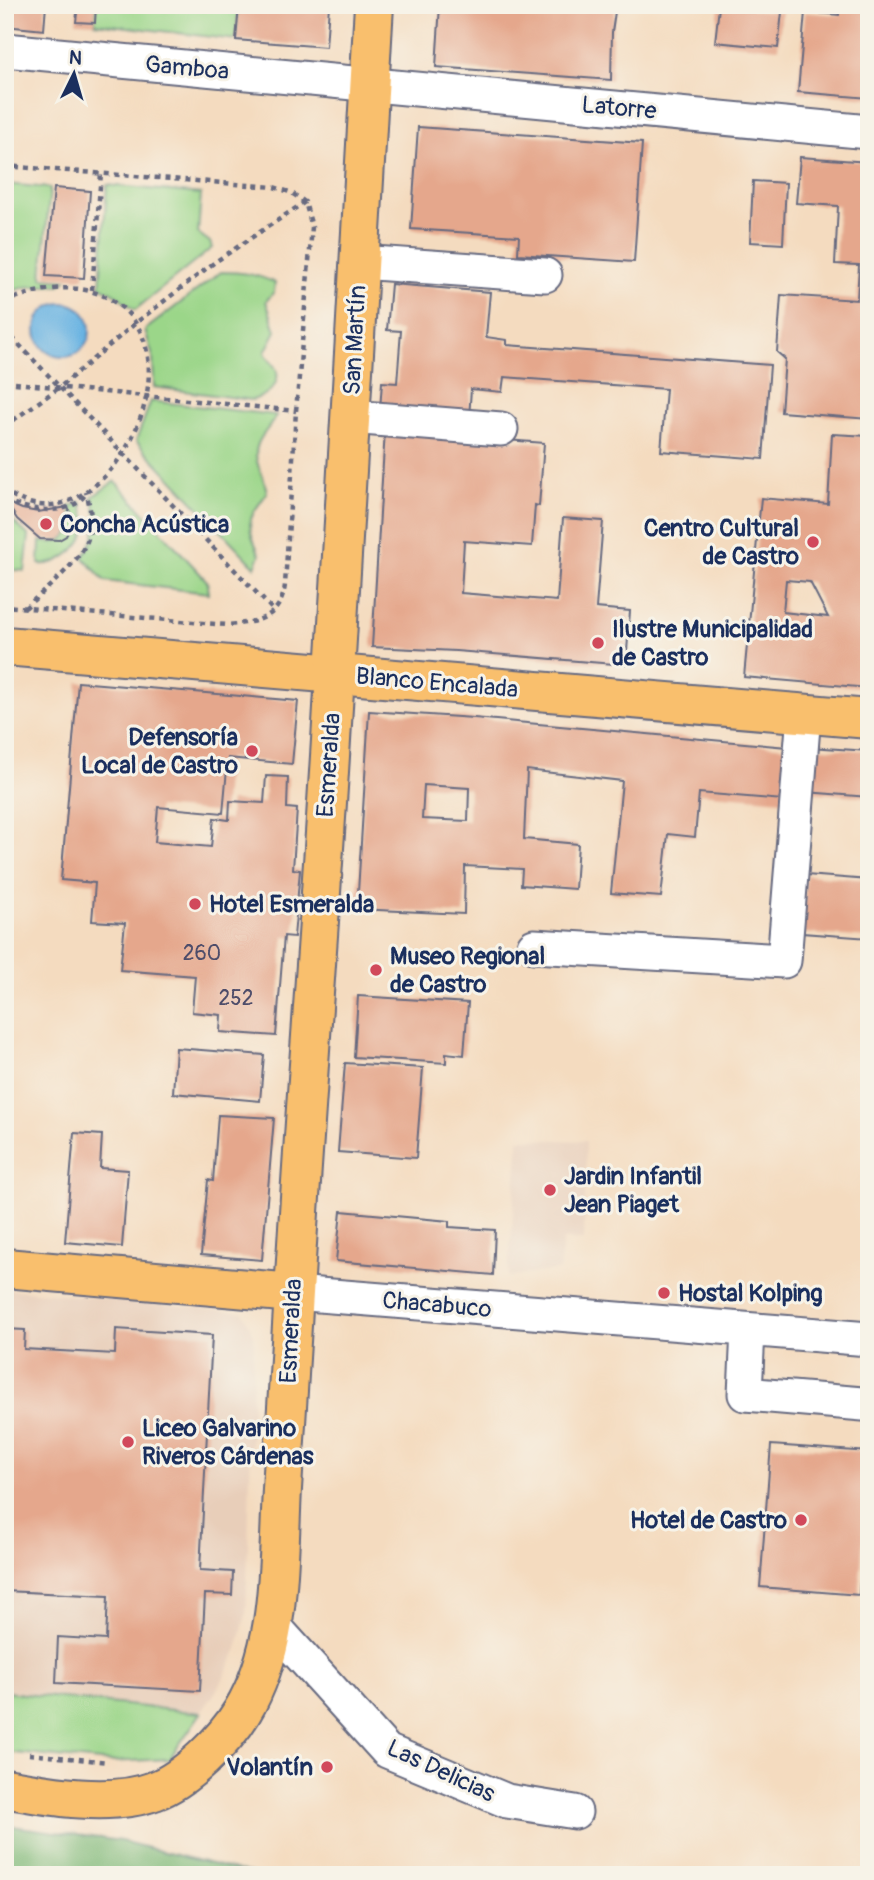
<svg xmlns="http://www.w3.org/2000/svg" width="874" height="1880" viewBox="0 0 874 1880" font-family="Pangolin,sans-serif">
  <rect width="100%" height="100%" fill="#f7f3e8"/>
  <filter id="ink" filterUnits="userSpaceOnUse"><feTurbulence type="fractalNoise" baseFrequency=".0143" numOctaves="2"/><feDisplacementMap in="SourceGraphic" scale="14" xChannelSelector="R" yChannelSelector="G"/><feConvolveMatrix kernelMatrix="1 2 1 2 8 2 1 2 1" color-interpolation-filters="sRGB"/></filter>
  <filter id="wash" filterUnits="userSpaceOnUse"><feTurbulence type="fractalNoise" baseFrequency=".00686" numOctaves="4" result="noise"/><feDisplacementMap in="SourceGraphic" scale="28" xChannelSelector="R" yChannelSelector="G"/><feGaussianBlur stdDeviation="1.57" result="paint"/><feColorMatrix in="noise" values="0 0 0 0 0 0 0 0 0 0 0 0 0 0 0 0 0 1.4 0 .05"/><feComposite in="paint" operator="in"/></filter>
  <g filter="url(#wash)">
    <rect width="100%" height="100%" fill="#f4dbbf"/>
    <path fill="#e8ceb9" d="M519 1139 586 1141 584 1240H563L559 1270 508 1277Z
      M5 1289 243 1312 254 1335 246 1615 236 1653 219 1687 201 1713 5 1692Z"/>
    <path fill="#9bd689" stroke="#5b8274" stroke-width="2" d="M96 5H239L236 40 95 23Z
      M5 184 50 188 42 278 66 280 60 285 26 287 5 293Z
      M107 185 201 194 198 233 210 242 212 248 135 310 115 294 100 286Z
      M221 272C241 272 257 274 275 283L274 292 266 301 276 331 265 352C267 359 275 364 277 372 280 387 264 397 252 400L154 387 153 357 145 330Z
      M151 401 276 415C272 426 262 433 258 444 251 460 265 476 267 493 247 521 245 522 260 555L255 567 136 441Z
      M115 481 207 581 209 593 105 581 83 557C97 539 100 519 92 497Z
      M81 502C83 509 86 517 86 524 85 547 59 566 39 564L40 541C66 547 77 531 70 507Z
      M5 509 13 521 29 536 25 571 5 569Z
      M5 1692 201 1713 169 1759 111 1762 5 1752Z"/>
    <path fill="#7cb775" stroke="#4c736a" stroke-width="2" d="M5 1825 121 1841 255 1875H5Z"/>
    <path fill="#69b3e2" stroke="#4271a0" stroke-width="2" d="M36 330a27 27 0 1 1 54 0a27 27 0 1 1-54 0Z"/>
    <g id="blocks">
      <path fill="#e5a78c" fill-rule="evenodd" d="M5 5H46L44 30 5 26Z
        M78 5H96L95 23 76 22Z
        M239 5H329L326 47 236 40Z
        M440 5H616L612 32 611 80 436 67Z
        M726 5H753L752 10 782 12 778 48 715 42 719 7 725 8Z
        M840 5H869V98L798 92 805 12 839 15Z
        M418 127 642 143 634 262 518 254 519 236 411 229Z
        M800 157 869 162V419L781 412 785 359 777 352 781 295 857 300 859 265 835 264 838 206 796 203Z
        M753 181 786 183 783 244 750 242Z
        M54 188 90 191 84 278 46 276Z
        M391 284 490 292 486 337 507 340V345L770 365 763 459 661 451 666 389 504 377 502 392 471 389 469 418 380 410 382 382 397 383 401 331 387 330Z
        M385 430 544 443 539 506 535 505 532 546 464 541 461 593 557 601 563 518 603 521 596 608 630 611 626 665 456 651 372 647Z
        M832 434 869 436V688L744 677 761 498 828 504ZM786 580 810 582 828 617 783 612Z
        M6 502 22 509 38 512 68 507 72 519 70 528 66 536 59 540 40 539 17 519Z
        M78 682 298 701 292 764 228 758 223 813 158 807 155 842 211 847 214 818 229 820 230 801 264 803 266 776 288 777 287 808 297 809 293 869 300 870 294 937 284 936 276 1036 220 1032 221 1015 192 1012 195 976 120 970 125 923 92 921 95 883 61 880Z
        M369 711 474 718 787 747 783 800 699 793 695 837 668 834 661 897 611 893 622 781 527 770 524 839 578 844 575 889 521 885 522 869 465 866 464 914 357 909ZM424 785 469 788 468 821 422 819Z
        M809 747 869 751V797L806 792Z
        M806 875 869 880V938L802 933Z
        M358 996 468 1003 464 1055 446 1053V1063L354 1057Z
        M176 1048 264 1055 260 1101 173 1093Z
        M345 1063 423 1068 416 1158 338 1152Z
        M218 1115 274 1118 262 1260 201 1255 208 1180 213 1181Z
        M74 1133 102 1135 100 1168 128 1170 122 1247 65 1242Z
        M341 1211 449 1221V1227L495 1230 493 1275 336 1261Z
        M5 1329 25 1330 24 1349 115 1354 116 1329 212 1335 200 1570 233 1572 232 1595 205 1594 200 1691 56 1683 58 1637 106 1640 108 1596 5 1591Z
        M771 1445 869 1452 859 1595 760 1587Z"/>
    </g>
  </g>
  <g filter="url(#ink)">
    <use href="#blocks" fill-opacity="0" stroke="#676b80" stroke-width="2"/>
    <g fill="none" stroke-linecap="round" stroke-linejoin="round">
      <defs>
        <path id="minor" d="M5 50 869 132
          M359 262 545 275
          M350 417 501 429
          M534 946 784 961 804 714
          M294 1293 869 1339
          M748 1330 745 1394 863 1404
          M273 1625 387 1751 507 1801 575 1812"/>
        <path id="major" d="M5 646 869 719"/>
        <path id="highway" d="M5 1268 294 1293
          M5 1788C48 1796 112 1807 154 1791 185 1780 225 1740 242 1712 282 1646 278 1564 282 1489 287 1413 291 1336 296 1260 308 1064 324 869 335 673 349 450 361 228 374 5"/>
      </defs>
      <use href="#minor" stroke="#676b80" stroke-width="37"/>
      <use href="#major" stroke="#676b80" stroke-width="42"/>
      <use href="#highway" stroke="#676b80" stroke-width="42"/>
      <path stroke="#676b80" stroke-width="4.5" stroke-dasharray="5 5" stroke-linecap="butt" d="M5 166 274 187 290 192 305 202 312 227 296 411 285 585C281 619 255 623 227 625L5 606
        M92 290 101 173
        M5 302C39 288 80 280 113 301 208 361 94 562 5 490
        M5 330 274 611
        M5 382 296 411
        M5 426 60 387 137 322 215 262 305 202
        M5 500C26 511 72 518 86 493
        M25 608C44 590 83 561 89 535 93 520 90 506 86 492
        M29 1754 108 1762"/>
      <use href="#minor" stroke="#fff" stroke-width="33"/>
      <use href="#major" stroke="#f9bf6d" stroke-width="38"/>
      <use href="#highway" stroke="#f9bf6d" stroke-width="38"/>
    </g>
  </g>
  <g fill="#d1495b" stroke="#f7f3e8" stroke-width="2.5">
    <circle cx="46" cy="524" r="7"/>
    <circle cx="813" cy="542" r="7"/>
    <circle cx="598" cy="643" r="7"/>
    <circle cx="252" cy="751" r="7"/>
    <circle cx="195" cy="904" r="7"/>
    <circle cx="376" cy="970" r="7"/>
    <circle cx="550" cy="1190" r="7"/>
    <circle cx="664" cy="1293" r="7"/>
    <circle cx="128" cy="1442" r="7"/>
    <circle cx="801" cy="1520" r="7"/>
    <circle cx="327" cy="1767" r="7"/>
  </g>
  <g text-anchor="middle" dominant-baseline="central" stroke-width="6" stroke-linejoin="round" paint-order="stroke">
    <g font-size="21" fill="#4e4d6a">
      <text x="202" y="953">260</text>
      <text x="236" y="998">252</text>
    </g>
    <g font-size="24" fill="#1b2f5e" stroke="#f7f3e8">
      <text transform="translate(187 68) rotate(5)">Gamboa</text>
      <text transform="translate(619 108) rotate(5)">Latorre</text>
      <text transform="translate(355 340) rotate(-87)">San Martín</text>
      <text transform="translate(437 683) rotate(5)">Blanco Encalada</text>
      <text transform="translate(329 765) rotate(-86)">Esmeralda</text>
      <text transform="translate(437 1305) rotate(5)">Chacabuco</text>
      <text transform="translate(291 1331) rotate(-87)">Esmeralda</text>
      <text transform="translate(441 1771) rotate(25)">Las Delicias</text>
    </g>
    <g font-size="24" font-weight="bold" fill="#1b2f5e" stroke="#f7f3e8" text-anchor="start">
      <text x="60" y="524">Concha Acústica</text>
      <text x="799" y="528" text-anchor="end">Centro Cultural<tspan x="799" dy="28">de Castro</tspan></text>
      <text x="612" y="629">Ilustre Municipalidad<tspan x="612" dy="28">de Castro</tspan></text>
      <text x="238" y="737" text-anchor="end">Defensoría<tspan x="238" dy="28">Local de Castro</tspan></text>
      <text x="209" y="904">Hotel Esmeralda</text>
      <text x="390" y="956">Museo Regional<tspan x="390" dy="28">de Castro</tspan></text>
      <text x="564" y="1176">Jardin Infantil<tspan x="564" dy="28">Jean Piaget</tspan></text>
      <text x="678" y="1293">Hostal Kolping</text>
      <text x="142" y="1428">Liceo Galvarino<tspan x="142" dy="28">Riveros Cárdenas</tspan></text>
      <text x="787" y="1520" text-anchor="end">Hotel de Castro</text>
      <text x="313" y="1767" text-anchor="end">Volantín</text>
    </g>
  </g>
  <rect width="874" height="1880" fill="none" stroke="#f7f3e8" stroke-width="28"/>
  <g transform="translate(74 74) rotate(5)" stroke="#f7f3e8" stroke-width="5" paint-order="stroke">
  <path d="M0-5L12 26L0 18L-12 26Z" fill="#1b2f5e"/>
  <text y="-10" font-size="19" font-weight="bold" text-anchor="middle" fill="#1b2f5e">N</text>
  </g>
</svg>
